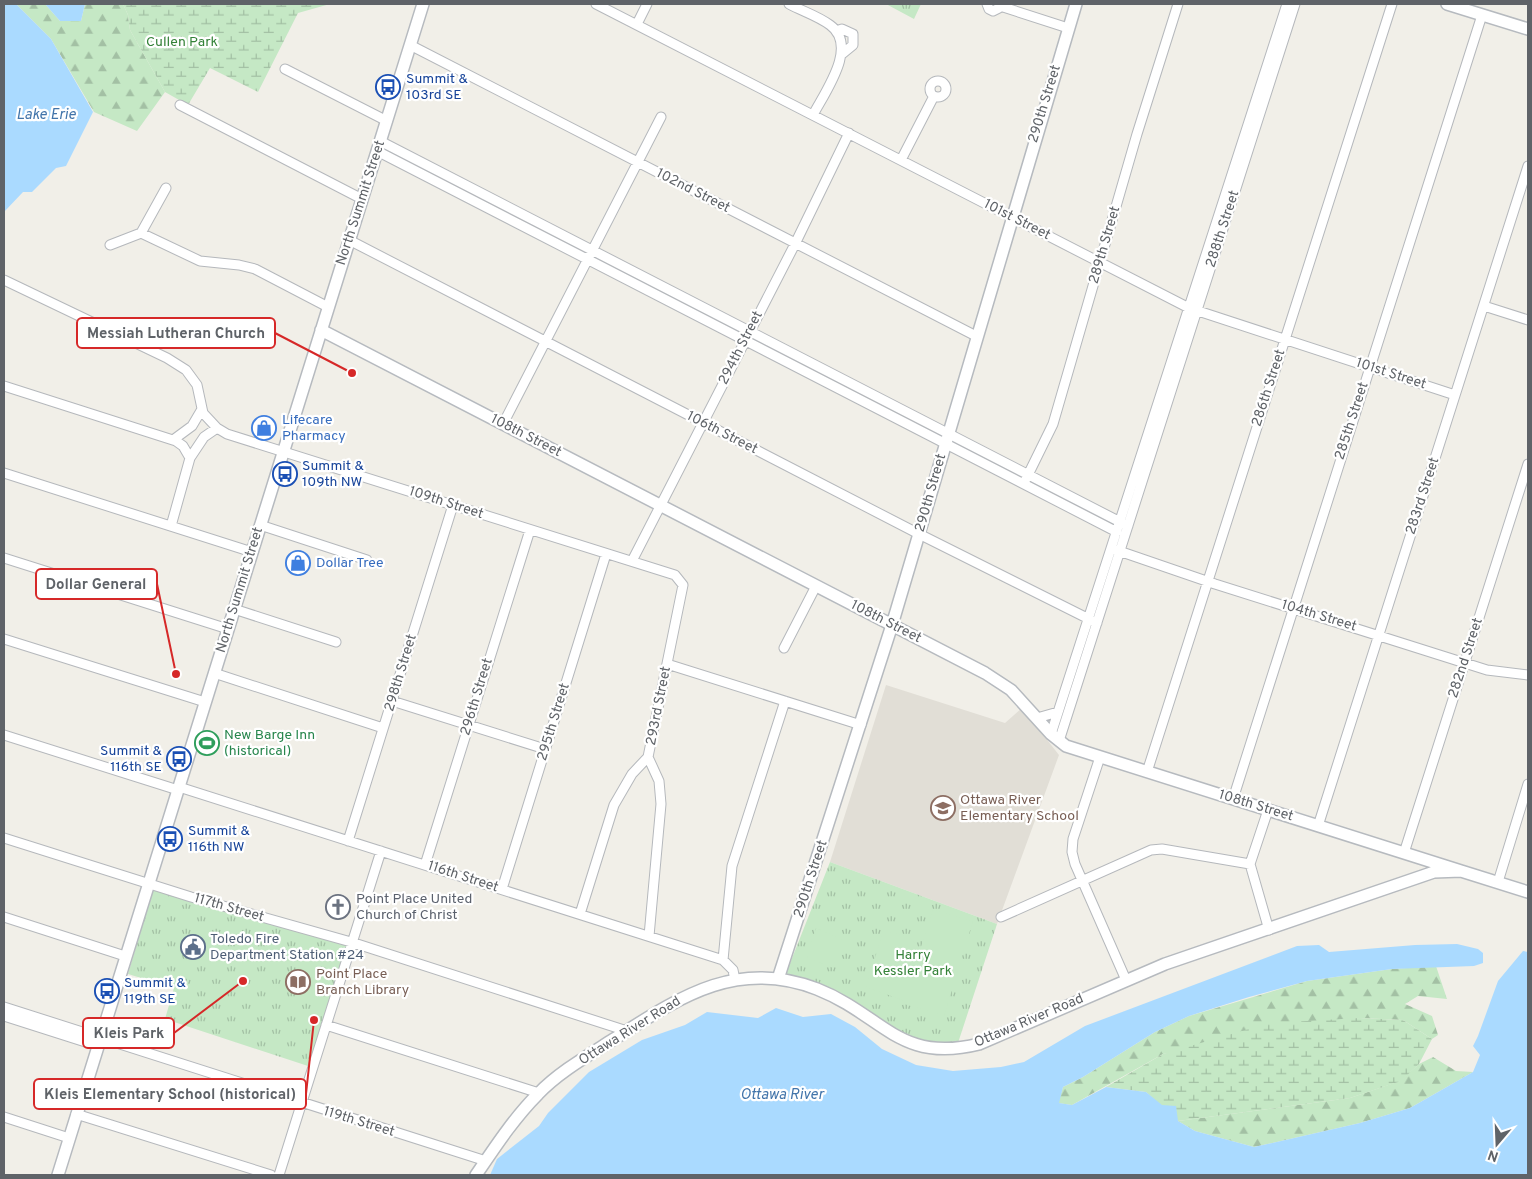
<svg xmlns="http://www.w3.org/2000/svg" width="1532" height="1179" viewBox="0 0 1532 1179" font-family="Overpass,sans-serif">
  <defs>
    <pattern id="grass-tufts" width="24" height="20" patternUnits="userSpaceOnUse" patternTransform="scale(1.25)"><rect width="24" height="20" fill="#c5e8c5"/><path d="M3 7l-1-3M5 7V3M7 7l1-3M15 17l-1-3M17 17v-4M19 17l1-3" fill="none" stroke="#a3c0a4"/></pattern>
    <pattern id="forest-firs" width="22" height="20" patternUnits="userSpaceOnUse" patternTransform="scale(1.25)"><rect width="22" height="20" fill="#c5e8c5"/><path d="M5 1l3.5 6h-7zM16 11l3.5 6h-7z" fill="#a3c0a4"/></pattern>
    <pattern id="wetland-marsh" width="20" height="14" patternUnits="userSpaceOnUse" patternTransform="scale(1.25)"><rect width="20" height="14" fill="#c5e8c5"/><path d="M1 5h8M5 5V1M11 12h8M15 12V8" fill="none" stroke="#a3c0a4"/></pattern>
  </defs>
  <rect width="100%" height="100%" fill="#f1efe8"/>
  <path fill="#e1ded6" d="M886 685 1005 723 1022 708 1059 755 997 924 830 862Z"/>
  <path fill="url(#grass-tufts)" d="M886 4H921L914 19Z
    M830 862 997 924 957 1046 923 1044 785 976Z
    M153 890 347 946 308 1066 165 1019 174 988 128 974Z"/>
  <path fill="url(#forest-firs)" d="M16 4H45L60 21H81L85 4H123L128 15 130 30 165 92 137 131 94 112 51 39Z
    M1436 966 1447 999 1418 996 1405 1004 1432 1016 1438 1035 1432 1039 1403 1020 1360 1018 1163 1054 1072 1105 1058 1103 1063 1087 1083 1077 1155 1032 1189 1016 1307 981 1392 969Z
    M1433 1057 1456 1071 1473 1072 1410 1108 1360 1123 1254 1147 1195 1131 1178 1121 1350 1098 1400 1081 1419 1064Z"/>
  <path fill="url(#wetland-marsh)" d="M123 4H330L298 13 258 92 210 68 188 105 165 92 130 30 128 15Z
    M1360 1018 1403 1020 1432 1039 1419 1064 1401 1081 1350 1098 1178 1121 1146 1092 1106 1087 1163 1054 1269 1023Z"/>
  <path fill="#c5e8c5" d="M933 909 973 921 944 1016 904 1004 905 1001 866 987 883 932C898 932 913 936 920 950Z
    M816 928 842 939 833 968 807 957Z"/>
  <path fill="#aadaff" d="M4 4H16L51 39 93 112 66 166 56 168 32 192H23L4 212Z
    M45 4H85L81 21H60Z
    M1457 944 1478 949 1483 953V963L1474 966 1392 969 1307 981 1249 997 1189 1016 1155 1032 1083 1077 1063 1087 1059 1103 1072 1105 1106 1087 1146 1092 1162 1105 1176 1106 1178 1121 1195 1131 1254 1147 1360 1123 1410 1108 1473 1072 1480 1055 1473 1046 1478 1036 1498 981 1523 951 1528 952V1175H490L497 1159 539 1126 548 1113 589 1072 642 1040 685 1025 707 1012 758 1018 776 1008 803 1017 831 1014 855 1027 882 1049 916 1065 953 1071 1001 1067 1024 1062 1085 1026 1297 946 1319 945 1329 952 1415 945Z"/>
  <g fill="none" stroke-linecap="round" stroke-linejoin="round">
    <defs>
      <path id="street" d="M596 4 1189 308 1455 395
        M789 4C802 11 818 16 830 25 859 46 825 92 813 115
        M987 4 989 9 993 11 999 8 1000 4
        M1000 6 1068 28
        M637 24 647 4
        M836 31 842 29 853 34V45L842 54
        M410 45 976 336
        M285 69 387 121
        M930 89a8 8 0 1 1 16 0a8 8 0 1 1-16 0Z
        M180 105 362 199
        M380 141 1128 526
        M377 151 1117 532
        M901 160 934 96
        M141 233 200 261 239 265 255 269 328 307
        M349 240 919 534 1097 623
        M110 245 141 233 166 188
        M4 280 167 358 186 370 197 385 203 413 217 428 227 434 675 575 683 585 648 757 632 774 614 805 580 914
        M1484 306 1528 320
        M4 386 176 441 183 446 190 458 171 526
        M503 424 661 117
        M173 440 192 426 202 409
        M190 458 204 437 217 428
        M4 473 252 552
        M1026 479 1053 424 1137 134 1178 4
        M260 525 367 560
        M1116 550 1215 584 1487 670 1528 675
        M4 558 228 629
        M632 561 795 244 849 133
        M234 609 336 642
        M4 639 205 702
        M784 648 816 586
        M667 664 861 725
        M214 673 383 728
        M392 701 545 749
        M1037 718 1058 712
        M1051 734 1287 4
        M4 735 178 790
        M1059 741 1295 4
        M648 757 659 781 661 804 649 936
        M1100 757 1073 839 1072 852 1075 864 1126 980
        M1147 772 1392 4
        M179 787 723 960 733 970 735 980
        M1233 799 1482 15
        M1268 810 1250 864 1269 930
        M1318 826 1528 166
        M4 838 191 897 351 942 627 1031
        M348 841 453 505
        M1404 853 1528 464
        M425 865 530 530
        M1498 882 1528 784
        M502 889 606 554
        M4 917 125 956
        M1001 917 1151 850 1162 849 1250 864
        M723 960 732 866 785 701
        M4 1007 486 1161
        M4 1016 98 1046
        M326 1025 539 1093
        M76 1114 271 1175
        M4 1117 69 1138
        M279 1175 381 851"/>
      <path id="secondary" d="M1447 4 1528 29
        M321 330 985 673 1011 690 1051 734 1066 746 1461 871
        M778 979 892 625 1076 4
        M58 1175 423 4
        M476 1175C495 1147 514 1118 538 1094 559 1072 589 1055 614 1039 680 997 737 958 817 989 883 1015 899 1064 979 1044L1165 964 1434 872 1461 871 1528 892"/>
    </defs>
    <use href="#street" stroke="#b5b8bc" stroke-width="11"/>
    <use href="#secondary" stroke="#b6babf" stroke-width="14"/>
    <use href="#street" stroke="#fff" stroke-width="9"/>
    <use href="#secondary" stroke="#fff" stroke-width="11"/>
  </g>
  <defs>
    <symbol id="bus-ring" viewBox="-11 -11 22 22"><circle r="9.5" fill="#fff" stroke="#1a4fb4" stroke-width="1.5"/><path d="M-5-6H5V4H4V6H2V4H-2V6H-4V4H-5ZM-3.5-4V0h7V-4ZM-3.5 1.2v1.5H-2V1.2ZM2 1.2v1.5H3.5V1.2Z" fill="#1a4fb4"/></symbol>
    <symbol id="shop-ring" viewBox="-11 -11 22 22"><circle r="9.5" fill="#fff" stroke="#3f7fe0" stroke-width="1.5"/><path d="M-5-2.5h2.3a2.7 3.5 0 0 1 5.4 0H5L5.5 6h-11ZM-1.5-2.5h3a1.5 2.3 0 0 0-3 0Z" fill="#3f7fe0"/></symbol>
    <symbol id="stadium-ring" viewBox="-11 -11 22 22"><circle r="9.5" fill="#fff" stroke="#2e9e5b" stroke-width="1.5"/><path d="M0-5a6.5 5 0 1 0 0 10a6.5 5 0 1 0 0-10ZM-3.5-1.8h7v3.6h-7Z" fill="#2e9e5b"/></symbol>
    <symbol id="school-ring" viewBox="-11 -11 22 22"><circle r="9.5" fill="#fff" stroke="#8d6e63" stroke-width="1.5"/><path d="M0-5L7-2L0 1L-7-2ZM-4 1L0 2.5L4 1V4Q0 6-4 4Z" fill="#8d6e63"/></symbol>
    <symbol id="church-ring" viewBox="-11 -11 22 22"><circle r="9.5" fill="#fff" stroke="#6b7280" stroke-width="1.5"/><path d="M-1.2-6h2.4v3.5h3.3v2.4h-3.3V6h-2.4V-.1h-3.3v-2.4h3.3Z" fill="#6b7280"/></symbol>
    <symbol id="civic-ring" viewBox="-11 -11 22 22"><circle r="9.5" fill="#fff" stroke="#5c6f8a" stroke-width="1.5"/><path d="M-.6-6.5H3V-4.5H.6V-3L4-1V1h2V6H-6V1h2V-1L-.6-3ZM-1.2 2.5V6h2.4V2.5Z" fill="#5c6f8a"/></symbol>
    <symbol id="library-ring" viewBox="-11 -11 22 22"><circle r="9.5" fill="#fff" stroke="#8d6e63" stroke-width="1.5"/><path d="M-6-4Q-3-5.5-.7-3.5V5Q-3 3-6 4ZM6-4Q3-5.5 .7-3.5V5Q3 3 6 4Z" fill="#8d6e63"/></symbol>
  </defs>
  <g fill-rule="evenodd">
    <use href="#bus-ring" x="374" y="73" width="28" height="28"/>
    <use href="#shop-ring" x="250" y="414" width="28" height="28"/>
    <use href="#bus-ring" x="271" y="460" width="28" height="28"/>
    <use href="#shop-ring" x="284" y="549" width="28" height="28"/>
    <use href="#stadium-ring" x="193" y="729" width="28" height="28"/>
    <use href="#bus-ring" x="165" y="745" width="28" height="28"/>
    <use href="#school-ring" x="929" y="794" width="28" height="28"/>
    <use href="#bus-ring" x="156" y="825" width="28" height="28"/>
    <use href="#church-ring" x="324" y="893" width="28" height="28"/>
    <use href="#civic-ring" x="179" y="933" width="28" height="28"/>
    <use href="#library-ring" x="284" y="968" width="28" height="28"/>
    <use href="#bus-ring" x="93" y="977" width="28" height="28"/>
  </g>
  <g text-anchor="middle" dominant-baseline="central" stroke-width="4.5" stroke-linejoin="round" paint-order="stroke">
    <g font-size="14" fill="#348238" stroke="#fff">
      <text x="182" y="42">Cullen Park</text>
      <text x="913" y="955">Harry<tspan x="913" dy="16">Kessler Park</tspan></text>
    </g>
    <g font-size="14" fill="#164399" stroke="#fff" text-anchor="start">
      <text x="406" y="79">Summit &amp;<tspan x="406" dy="16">103rd SE</tspan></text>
      <text x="302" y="466">Summit &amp;<tspan x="302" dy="16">109th NW</tspan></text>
      <text x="162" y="751" text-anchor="end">Summit &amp;<tspan x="162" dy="16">116th SE</tspan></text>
      <text x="188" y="831">Summit &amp;<tspan x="188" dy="16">116th NW</tspan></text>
      <text x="124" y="983">Summit &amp;<tspan x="124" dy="16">119th SE</tspan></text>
    </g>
    <g font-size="14" fill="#5f6368" stroke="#fff">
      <text transform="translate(1045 104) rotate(-73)">290th Street</text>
      <text transform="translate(693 191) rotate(27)">102nd Street</text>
      <text transform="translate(361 203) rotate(-72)">North Summit Street</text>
      <text transform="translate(1017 220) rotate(27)">101st Street</text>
      <text transform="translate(1223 229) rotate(-72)">288th Street</text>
      <text transform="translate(1105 245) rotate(-74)">289th Street</text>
      <text transform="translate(741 348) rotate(-63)">294th Street</text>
      <text transform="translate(1391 374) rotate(18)">101st Street</text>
      <text transform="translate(1269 388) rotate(-72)">286th Street</text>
      <text transform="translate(1352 421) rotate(-72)">285th Street</text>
      <text transform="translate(722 433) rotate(27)">106th Street</text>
      <text transform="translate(526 436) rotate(27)">108th Street</text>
      <text transform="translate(931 493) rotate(-74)">290th Street</text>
      <text transform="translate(1423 496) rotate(-72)">283rd Street</text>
      <text transform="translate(446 503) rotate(18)">109th Street</text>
      <text transform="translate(240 590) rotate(-73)">North Summit Street</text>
      <text transform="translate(1319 616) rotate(17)">104th Street</text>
      <text transform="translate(886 622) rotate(27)">108th Street</text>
      <text transform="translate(1466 658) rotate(-72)">282nd Street</text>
      <text transform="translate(401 673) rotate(-73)">298th Street</text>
      <text transform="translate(477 697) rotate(-73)">296th Street</text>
      <text transform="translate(659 706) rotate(-79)">293rd Street</text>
      <text transform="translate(554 722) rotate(-73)">295th Street</text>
      <text transform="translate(1256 806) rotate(17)">108th Street</text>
      <text transform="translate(463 877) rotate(18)">116th Street</text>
      <text transform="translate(811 879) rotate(-72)">290th Street</text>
      <text transform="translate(229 908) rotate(16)">117th Street</text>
      <text transform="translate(1029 1021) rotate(-23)">Ottawa River Road</text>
      <text transform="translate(630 1031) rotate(-32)">Ottawa River Road</text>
      <text transform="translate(359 1122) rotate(17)">119th Street</text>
    </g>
    <g font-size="14" fill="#366cbe" stroke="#fff" text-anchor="start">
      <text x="282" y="420">Lifecare<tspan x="282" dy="16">Pharmacy</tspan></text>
      <text x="316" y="563">Dollar Tree</text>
    </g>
    <g font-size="14" fill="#27864d" stroke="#fff" text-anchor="start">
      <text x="224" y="735">New Barge Inn<tspan x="224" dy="16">(historical)</tspan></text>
    </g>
    <g font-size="14" fill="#785e54" stroke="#fff" text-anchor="start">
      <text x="960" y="800">Ottawa River<tspan x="960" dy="16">Elementary School</tspan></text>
      <text x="316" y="974">Point Place<tspan x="316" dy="16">Branch Library</tspan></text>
    </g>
    <g font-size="14" fill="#5b616d" stroke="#fff" text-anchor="start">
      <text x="356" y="899">Point Place United<tspan x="356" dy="16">Church of Christ</tspan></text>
    </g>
    <g font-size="14" fill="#4e5e75" stroke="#fff" text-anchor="start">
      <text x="210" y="939">Toledo Fire<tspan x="210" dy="16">Department Station #24</tspan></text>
    </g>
    <g font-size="15" font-style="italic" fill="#4174aa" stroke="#fff">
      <text x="46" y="115">Lake Erie</text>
      <text x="782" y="1095">Ottawa River</text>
    </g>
  </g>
  <path fill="none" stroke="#d62828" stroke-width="2" d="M352 373L275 333M176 674L157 584M243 981L174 1033M314 1020L306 1094"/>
  <g fill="#d62828" stroke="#fff" stroke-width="2">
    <circle cx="352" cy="373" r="5"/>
    <circle cx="176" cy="674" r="5"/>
    <circle cx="243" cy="981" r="5"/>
    <circle cx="314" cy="1020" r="5"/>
  </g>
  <g fill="#fff" stroke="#d62828" stroke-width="2">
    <rect x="77" y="318" width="198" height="30" rx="5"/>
    <rect x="36" y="569" width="121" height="30" rx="5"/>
    <rect x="83" y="1018" width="91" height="30" rx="5"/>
    <rect x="34" y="1079" width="272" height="30" rx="5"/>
  </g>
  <g font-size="15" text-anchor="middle" font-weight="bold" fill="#5f6368">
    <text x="176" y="338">Messiah Lutheran Church</text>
    <text x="96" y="589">Dollar General</text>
    <text x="129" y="1038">Kleis Park</text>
    <text x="170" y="1099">Kleis Elementary School (historical)</text>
  </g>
  <rect width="1532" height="1179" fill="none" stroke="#5f6368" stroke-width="10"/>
  <g transform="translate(1497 1144) rotate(199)" stroke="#ffffff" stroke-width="4" paint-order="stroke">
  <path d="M0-4L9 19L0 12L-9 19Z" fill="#5f6368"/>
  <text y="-8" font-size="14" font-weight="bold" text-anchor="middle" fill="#5f6368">N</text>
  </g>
</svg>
